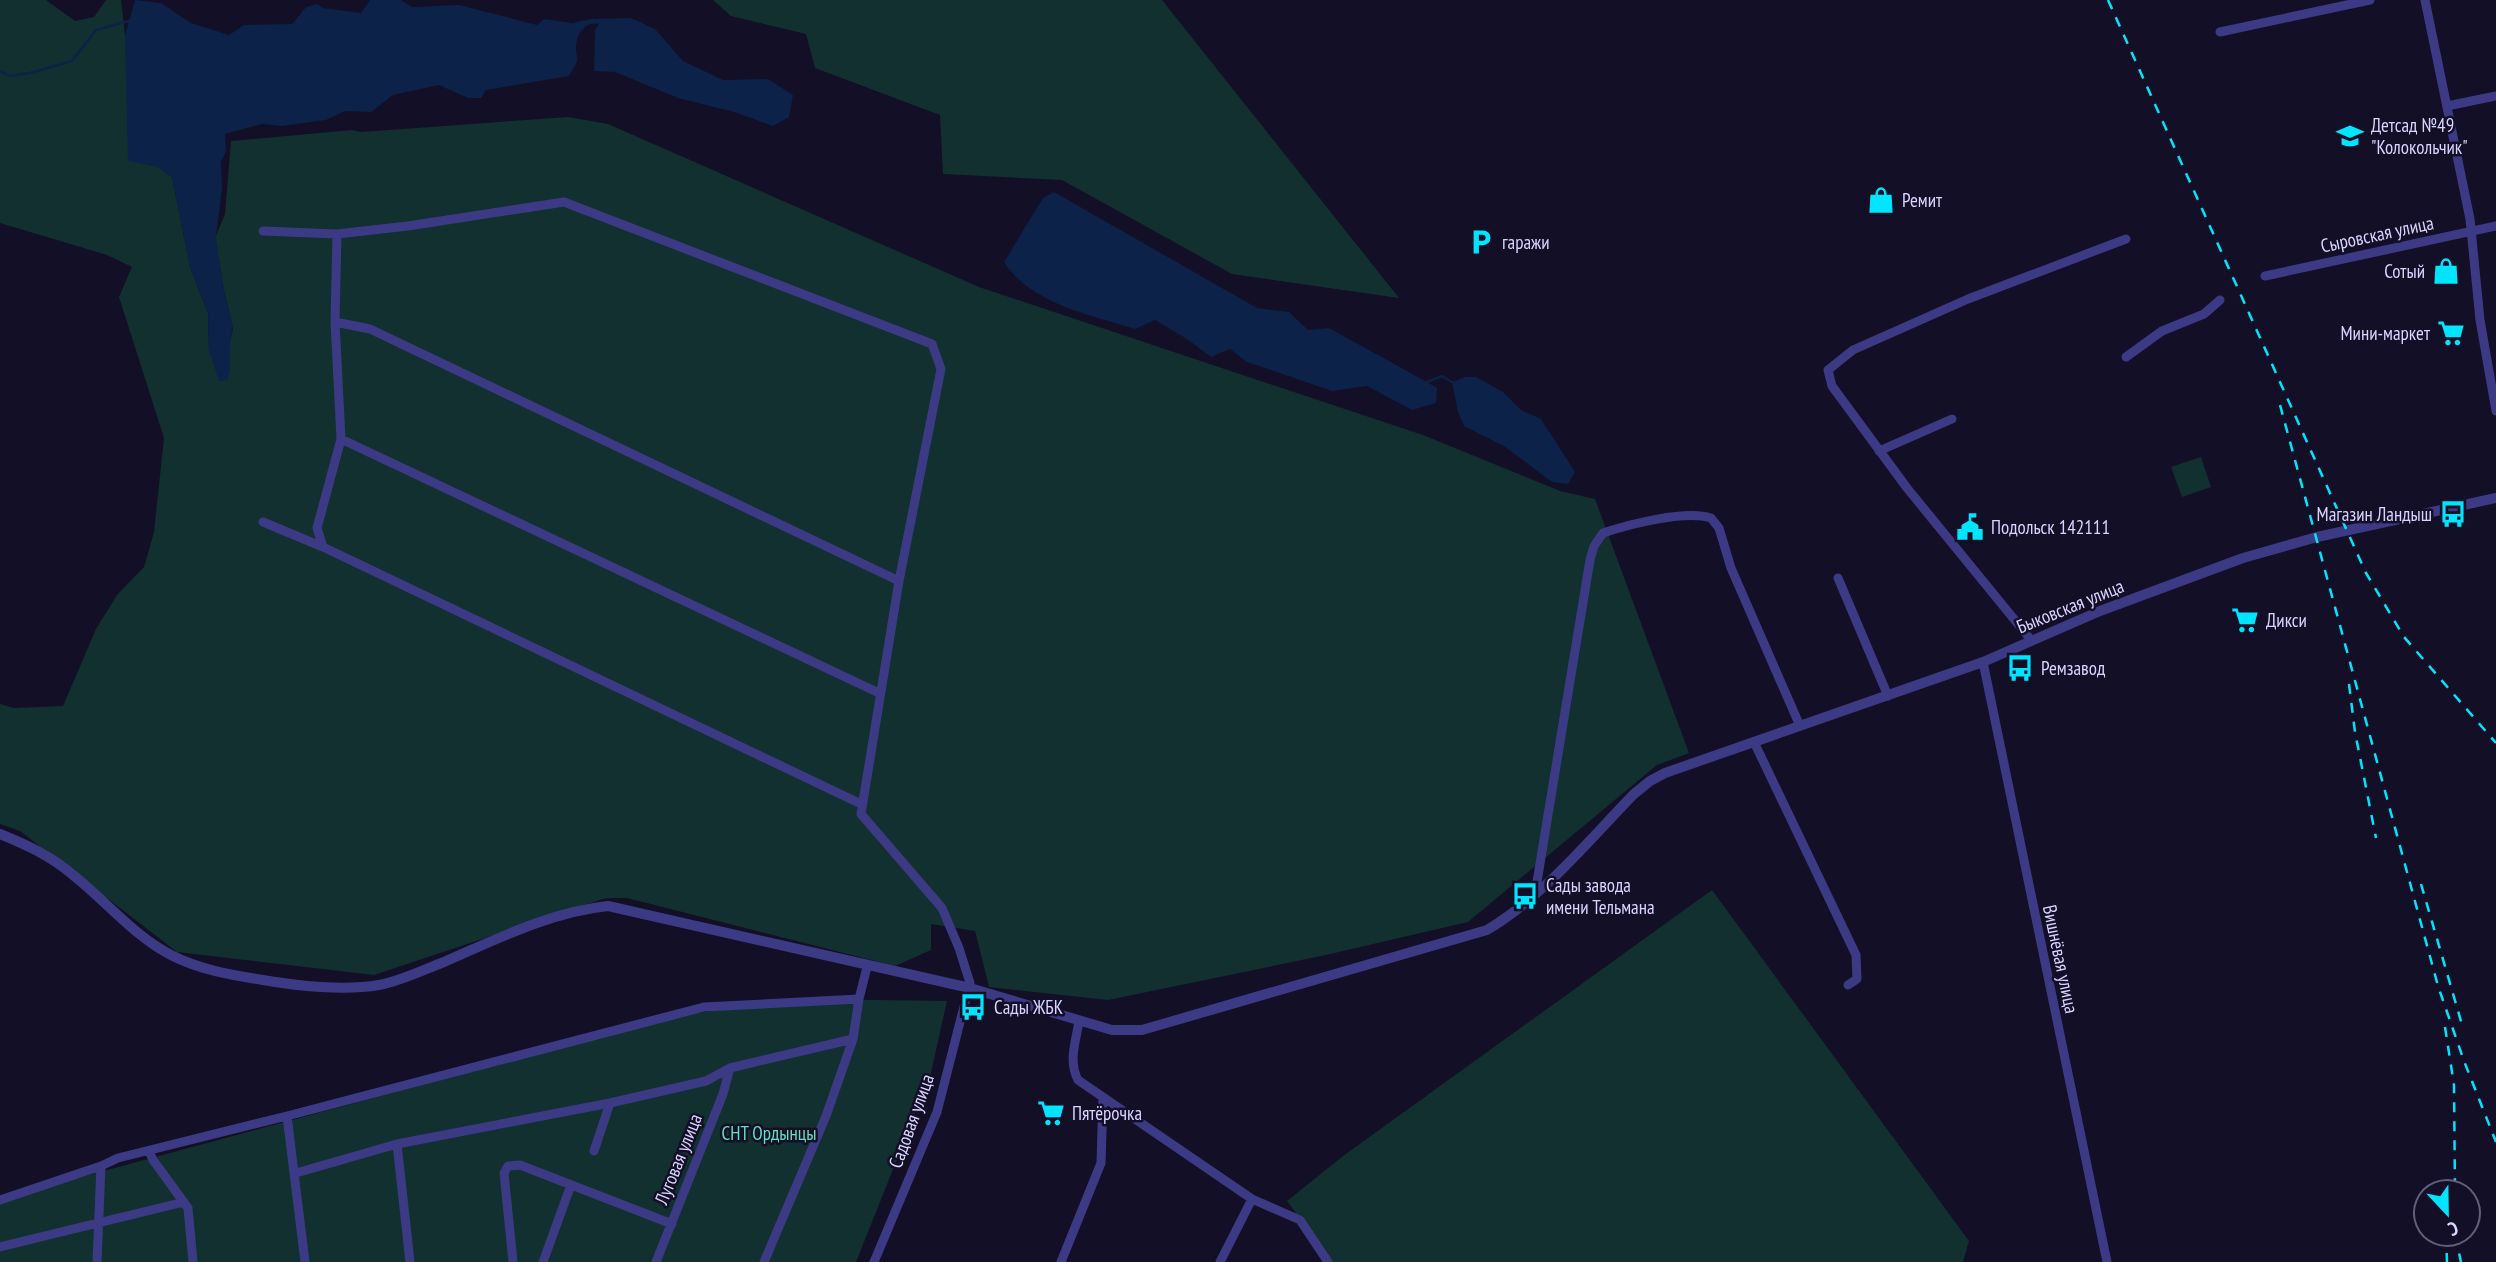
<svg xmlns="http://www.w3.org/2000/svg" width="2496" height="1262" viewBox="0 0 2496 1262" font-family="'PT Sans Narrow',sans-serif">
  <rect width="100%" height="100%" fill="#130f26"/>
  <path fill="#12302f" d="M0 0H46L75 21 94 17 106 0H121L125 35 158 167 172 177 190 267 208 313 209 350 230 371V342L233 328 224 291 215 238 225 214 231 141 352 130 361 132 568 117 608 124 979 287 1423 435 1560 491 1595 499 1689 753 1657 765 1468 922 1326 955 1108 1000 989 987 975 931 931 924V950L895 966 627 898H606L374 975 177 952 20 831 0 824V704L14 708 63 706 96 629 117 595 144 567 154 532 164 438 119 297 132 267 107 255 0 223Z
    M713 0H1162L1399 298 1232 274 1062 180 943 174 940 115 815 68 806 34 731 16Z
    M2201 457 2211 487 2182 497 2171 467Z
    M1712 890 1969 1241 1963 1262H1332L1287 1201 1343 1156Z
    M806 999 947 1001 930 1077 856 1262H0V1199L681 1015Z"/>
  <path fill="#0c2248" d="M135 0 161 3 191 23 229 35 244 25 292 24 306 7 317 4 323 8 361 13 370 0H401L412 7 459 5 537 25 544 19 572 23 591 19 631 18 655 29 683 61 723 80 768 79 793 95 789 117 773 126 734 112 678 98 615 72 594 71 595 30 599 24C584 21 576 35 576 49 576 53 578 57 577 61 576 66 571 72 569 76L486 90 481 98H468L439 85 393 95 371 112 345 111 326 120 282 126 262 124 225 134 226 151 221 162 222 188 216 238 224 291 233 327 230 342V371L227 380 219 381 209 350 208 313 190 267 172 177 158 167 128 161 125 35Z
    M1054 192 1257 308 1289 312 1308 330 1329 328 1427 382 1437 388 1436 403 1412 410 1367 386 1332 391 1247 362 1230 349 1211 357 1187 339 1155 320 1135 329C1090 315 1031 304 1004 262L1043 198Z
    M1465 377H1476L1503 392 1521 410 1541 419 1575 472 1568 484 1552 482 1504 446 1464 426 1458 412 1452 382Z"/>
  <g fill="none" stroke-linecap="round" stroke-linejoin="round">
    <path stroke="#0c2248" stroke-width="2.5" d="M0 71 10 76 30 73 72 61 96 30 129 21
      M1427 382 1442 376 1452 382"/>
    <path stroke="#3d3a85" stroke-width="9" d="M2425 0 2470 219 2480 320 2496 411
      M2220 32 2370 0
      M2447 106 2496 96
      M263 231 337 234
      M2265 276 2496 226
      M335 322 370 329 899 581
      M2126 357 2162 331 2204 314 2220 300
      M341 439 879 693
      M1879 451 1952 419
      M263 522 323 547
      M1838 578 1888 696
      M2031 640 1907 488 1832 386 1828 370 1853 350 1968 299 2126 239
      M1983 662 2107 1262
      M1754 742 1856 955 1857 979 1848 985
      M861 804 323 547 317 528 341 439 335 322 337 234 408 226 564 202 932 344 941 369 899 581 861 814 942 908 959 948 970 983 937 1112 874 1262
      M1535 894 1590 560 1594 546 1603 533C1630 524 1685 510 1711 518L1719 528 1731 568 1800 726
      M1079 1021C1076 1041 1068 1061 1078 1080L1252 1199 1300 1220 1328 1262
      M397 1144 610 1103 706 1081 730 1068 853 1039 859 999 867 967
      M149 1151 153 1160 188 1208 193 1262
      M594 1151 610 1103
      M296 1173 397 1144 410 1262
      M0 1200 101 1166 118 1158 287 1116
      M0 1247 184 1202
      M97 1262 101 1166
      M305 1262 287 1116 704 1007 859 999
      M513 1262 504 1173 508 1166 520 1165 672 1224
      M543 1262 571 1185
      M656 1262 723 1094 730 1068
      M764 1262 826 1116 853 1039
      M1061 1262 1101 1163 1103 1097
      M1220 1262 1252 1199"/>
    <path stroke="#3d3a85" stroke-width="10" d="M0 834C27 845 51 856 73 875 106 901 134 936 171 955 200 970 232 975 263 980 297 986 345 991 379 985 401 981 423 970 444 962 497 939 550 912 608 906L970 988 1112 1030H1142L1487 930C1544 896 1588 841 1634 794L1650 781 1665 773 1983 662 2100 611 2243 558 2317 537 2496 498"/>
    <path stroke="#00e5ff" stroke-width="2.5" stroke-dasharray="10 9" stroke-linecap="butt" d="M2108 0 2366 573 2404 637 2496 743
      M2280 405 2438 986 2464 1061 2496 1142
      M2349 684 2355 732 2376 838
      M2421 884 2463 1028
      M2445 1027 2454 1085 2455 1192
      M2446 1234 2447 1262
      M2455 1235 2461 1262"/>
  </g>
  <defs>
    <symbol id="school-bare" viewBox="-9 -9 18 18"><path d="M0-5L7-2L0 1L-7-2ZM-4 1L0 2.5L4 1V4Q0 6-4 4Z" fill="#00e5ff" stroke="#130f26" stroke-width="2.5" paint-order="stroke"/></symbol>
    <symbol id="shop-bare" viewBox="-9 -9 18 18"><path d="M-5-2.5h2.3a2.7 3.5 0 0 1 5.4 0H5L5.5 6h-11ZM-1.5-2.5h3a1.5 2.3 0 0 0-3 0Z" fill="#00e5ff" stroke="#130f26" stroke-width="2.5" paint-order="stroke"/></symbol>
    <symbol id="parking-bare" viewBox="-9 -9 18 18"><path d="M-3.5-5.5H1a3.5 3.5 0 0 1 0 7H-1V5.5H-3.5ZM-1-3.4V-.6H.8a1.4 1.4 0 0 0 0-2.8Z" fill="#00e5ff" stroke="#130f26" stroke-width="2.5" paint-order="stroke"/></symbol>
    <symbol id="supermarket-bare" viewBox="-9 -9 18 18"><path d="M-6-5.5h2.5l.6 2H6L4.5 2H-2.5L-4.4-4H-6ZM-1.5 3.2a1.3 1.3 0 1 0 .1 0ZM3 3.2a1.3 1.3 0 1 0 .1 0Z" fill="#00e5ff" stroke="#130f26" stroke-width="2.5" paint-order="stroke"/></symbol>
    <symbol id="bus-bare" viewBox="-9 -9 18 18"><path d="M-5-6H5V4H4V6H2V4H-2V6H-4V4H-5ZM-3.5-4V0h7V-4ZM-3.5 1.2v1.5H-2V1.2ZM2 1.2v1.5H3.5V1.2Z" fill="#00e5ff" stroke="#130f26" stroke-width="2.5" paint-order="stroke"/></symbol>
    <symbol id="civic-bare" viewBox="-9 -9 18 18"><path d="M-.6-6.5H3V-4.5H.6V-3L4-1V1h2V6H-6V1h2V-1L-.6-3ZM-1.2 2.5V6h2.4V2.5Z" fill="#00e5ff" stroke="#130f26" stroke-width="2.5" paint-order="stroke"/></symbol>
  </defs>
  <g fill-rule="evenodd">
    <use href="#school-bare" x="2331" y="117" width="38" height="38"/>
    <use href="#shop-bare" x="1862" y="181" width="38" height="38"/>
    <use href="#parking-bare" x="1462" y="223" width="38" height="38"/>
    <use href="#shop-bare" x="2427" y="252" width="38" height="38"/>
    <use href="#supermarket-bare" x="2432" y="314" width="38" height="38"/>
    <use href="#bus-bare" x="2434" y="495" width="38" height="38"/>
    <use href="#civic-bare" x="1951" y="508" width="38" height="38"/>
    <use href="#supermarket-bare" x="2226" y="601" width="38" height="38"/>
    <use href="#bus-bare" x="2001" y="649" width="38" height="38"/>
    <use href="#bus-bare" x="1506" y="877" width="38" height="38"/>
    <use href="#bus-bare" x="954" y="988" width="38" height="38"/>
    <use href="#supermarket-bare" x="1032" y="1094" width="38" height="38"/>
  </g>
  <g text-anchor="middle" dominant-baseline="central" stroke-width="5" stroke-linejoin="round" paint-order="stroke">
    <g font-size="19" fill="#d9d4ff" stroke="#130f26" text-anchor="start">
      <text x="2371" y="125">Детсад №49<tspan x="2371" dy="22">"Колокольчик"</tspan></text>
      <text x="1902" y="200">Ремит</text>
      <text x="1502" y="242">гаражи</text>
      <text x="2425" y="271" text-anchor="end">Сотый</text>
      <text x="2430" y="333" text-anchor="end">Мини-маркет</text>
      <text x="2432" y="514" text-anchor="end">Магазин Ландыш</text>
      <text x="1991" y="527">Подольск 142111</text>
      <text x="2266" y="620">Дикси</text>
      <text x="2041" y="668">Ремзавод</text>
      <text x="1546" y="885">Сады завода<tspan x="1546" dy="22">имени Тельмана</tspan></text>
      <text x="994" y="1007">Сады ЖБК</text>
      <text x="1072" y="1113">Пятёрочка</text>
    </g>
    <g font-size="19" fill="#d9d4ff" stroke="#130f26">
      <text transform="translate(2377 234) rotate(-12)">Сыровская улица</text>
      <text transform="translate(2070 606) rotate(-22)">Быковская улица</text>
      <text transform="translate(2061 959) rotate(78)">Вишнёвая улица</text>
      <text transform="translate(911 1121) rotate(-70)">Садовая улица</text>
      <text transform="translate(678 1159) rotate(-68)">Луговая улица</text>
    </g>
    <g font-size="19" fill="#5fe0c0" stroke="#130f26">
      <text x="769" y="1133">СНТ Ордынцы</text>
    </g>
  </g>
  <g transform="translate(2447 1213) rotate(158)"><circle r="33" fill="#130f26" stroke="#625e7d" stroke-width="2"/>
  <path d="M0-5L12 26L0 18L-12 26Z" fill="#00e5ff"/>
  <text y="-10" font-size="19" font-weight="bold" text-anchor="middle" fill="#d9d4ff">С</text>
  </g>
</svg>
